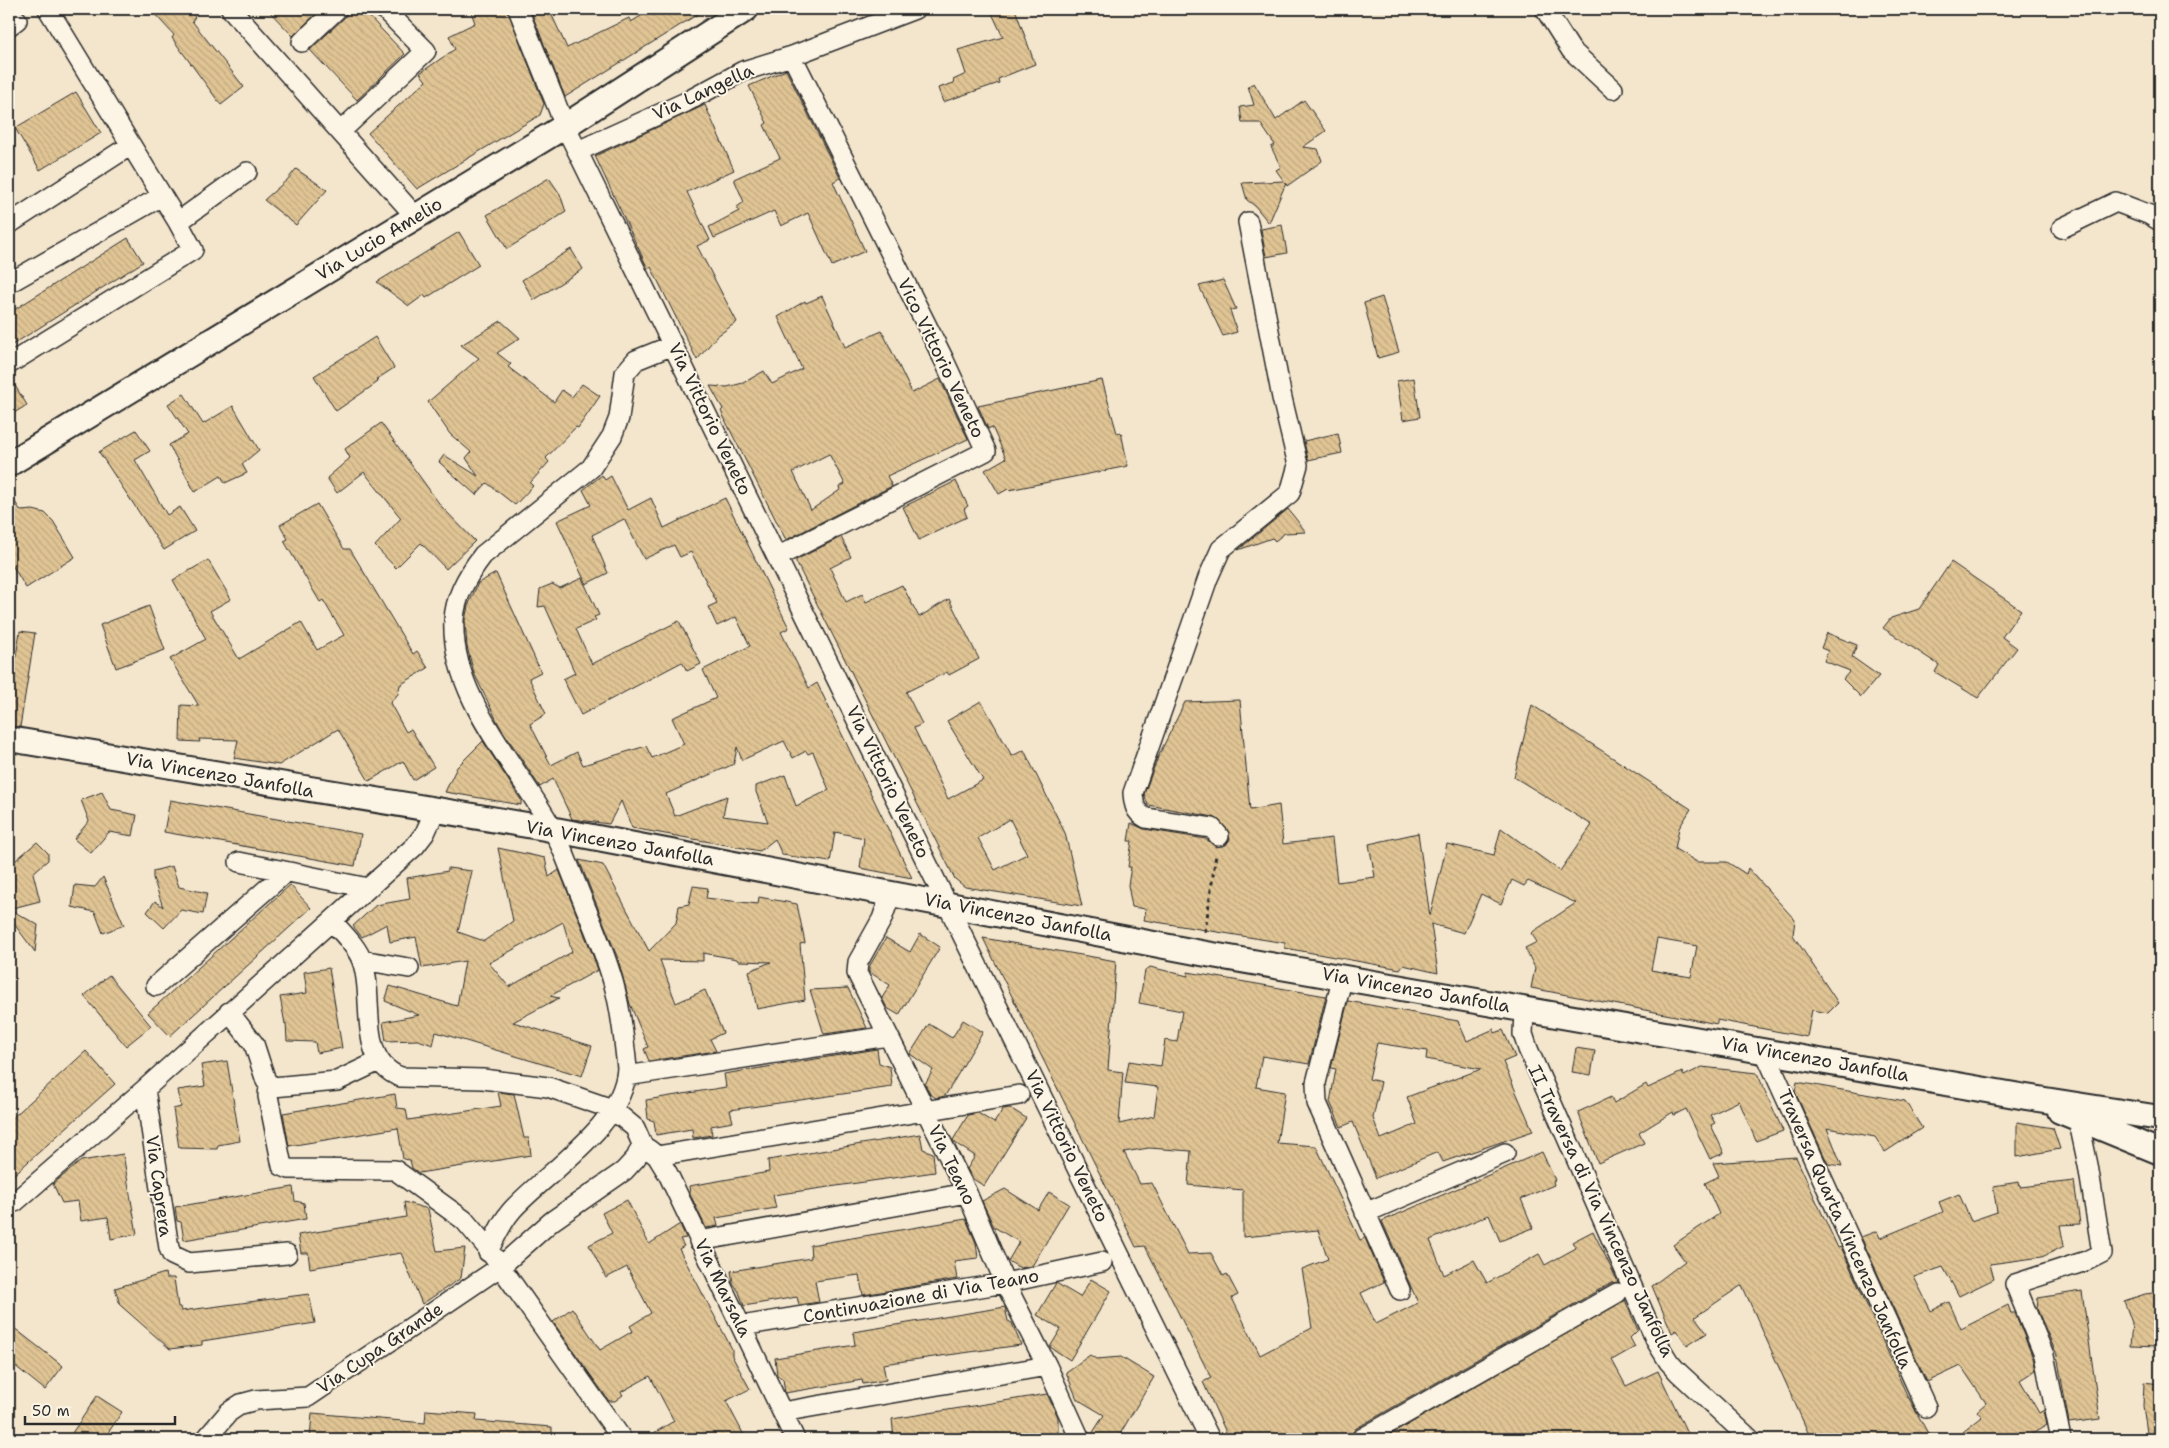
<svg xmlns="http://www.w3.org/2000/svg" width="2169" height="1448" viewBox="0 0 2169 1448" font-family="'Shantell Sans',sans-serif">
  <defs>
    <pattern id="building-back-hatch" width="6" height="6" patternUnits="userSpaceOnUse" patternTransform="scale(1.25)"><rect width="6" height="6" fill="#e0c494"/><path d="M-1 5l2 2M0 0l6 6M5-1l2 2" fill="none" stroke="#c0a980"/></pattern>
  </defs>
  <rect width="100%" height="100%" fill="#f4e6cd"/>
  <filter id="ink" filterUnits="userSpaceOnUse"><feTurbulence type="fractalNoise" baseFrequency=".02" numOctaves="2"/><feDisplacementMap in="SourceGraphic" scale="10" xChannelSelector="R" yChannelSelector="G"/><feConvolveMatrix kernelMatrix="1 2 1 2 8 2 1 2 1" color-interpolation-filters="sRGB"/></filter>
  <g filter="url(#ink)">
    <path fill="url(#building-back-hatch)" stroke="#2b2b2b" fill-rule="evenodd" d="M150 9H188L195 17 192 21 244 87 221 105 172 38 174 35Z
      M267 9H321L293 36Z
      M348 9H362L405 54 357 100 310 50 345 17Z
      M470 9H507L544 104 540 115 417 189 368 133 426 81 420 73 455 49 449 36 475 23Z
      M530 9H549L567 48 629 18 631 22 652 9H706L565 97Z
      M990 9H1015L1035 64 998 79 999 83 943 102 938 88 954 83 953 80 966 74 958 50 1003 37Z
      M786 70 840 178 833 182 865 251 832 266 808 213 781 226 774 211 714 238 709 227 739 211 737 207 744 202 734 179 780 158 764 125 767 123 749 86Z
      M1254 83 1276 120 1304 100 1326 131 1303 147 1318 149 1322 161 1287 186 1286 183 1269 223 1255 206 1247 200 1242 183 1284 181 1276 170 1281 167 1271 147 1275 145 1260 123H1242L1240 107 1254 105 1248 86Z
      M76 92 101 133 40 170 15 128Z
      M705 105 734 170 687 192 710 240 697 246 737 322 717 336 697 360 651 267 648 269 595 156Z
      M296 169 327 190 296 225 264 200 288 179Z
      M549 178 560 194 566 212 507 249 487 215Z
      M1282 225 1287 253 1266 257 1261 229Z
      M459 232 479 265 426 298 424 295 409 306 377 282Z
      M128 238 143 262 9 347V313Z
      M571 249 583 269 534 300 522 280Z
      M1223 280 1236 309 1230 310 1237 332 1223 336 1199 286Z
      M822 296 845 347 882 331 912 393 940 379 968 439 887 476 892 486 786 540 728 426 721 411 723 409 710 386 727 387 743 383 764 371 772 384 802 369 778 317 805 301 806 303ZM829 454 845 484 839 487 840 490 811 510 793 472Z
      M1382 297 1399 352 1378 358 1364 303Z
      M501 321 520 338 497 353 511 364 508 367 554 402 562 390 572 397 582 384 600 396 578 428 576 427 546 458 549 462 530 483 533 486 515 505 487 483 476 495 439 462 444 455 478 476 466 458 471 452 450 434 428 402 479 358 461 345Z
      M375 337 394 368 377 379 378 382 336 411 314 376Z
      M9 376 27 405 9 416Z
      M1414 378 1420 417 1403 420 1397 381Z
      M1102 380 1117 433 1121 432 1128 466 1009 490 1008 489 999 494 985 470 1006 458 992 427 988 429 978 406Z
      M184 394 203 424 233 406 259 450 242 464 247 473 225 483 221 476 195 492 169 445 188 434 168 404Z
      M381 423 441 506 475 541 446 569 421 543 396 568 375 546 401 518 364 472 337 493 327 478 350 458 345 449Z
      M136 430 150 451 135 460 167 515 180 507 195 531 164 550 99 452Z
      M1338 433 1342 453 1308 460 1304 441Z
      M602 475 605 480 611 476 628 510 651 498 664 528 725 498 789 628 781 632 809 688 817 683 912 878 860 868 864 838 835 832 830 862 782 855 775 839 760 851 632 828 621 801 609 824 572 819 553 779 540 787 499 725 474 673 467 647 465 620 468 606 478 583 496 573 541 672 529 678 546 714 530 724 551 765 577 752 583 765 646 746 652 758 684 744 672 718 716 698 703 670 750 646 736 617 717 626 708 607 717 603 691 552 680 557 674 545 644 559 624 519 592 535 608 573 586 584 557 521 591 505 583 490ZM784 741 793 758 806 751 808 754 813 752 829 790 796 806 785 775 756 786V792L768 822 723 816 727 796 675 816 666 794 734 764 737 747 742 760Z
      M956 481 968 506 964 509 967 517 919 540 903 507Z
      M9 493 21 511 33 510 45 513 53 521 75 557 26 588 9 560Z
      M317 504 344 549H350L413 654 417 651 428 668 400 685 398 694 390 703 406 732 411 729 434 767 413 780 403 761 369 781 338 729 279 765 234 758 238 740 199 739 200 742 180 741 181 705 199 706 170 659 206 639 173 580 208 560 231 599 210 611 239 659 301 622 317 650 344 635 323 600 320 602 284 541 288 539 280 525Z
      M1288 509 1306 532 1285 533 1275 541 1272 538 1238 550Z
      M841 537 851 557 830 568 846 602 862 594 866 602 902 585 919 617 949 599 979 659 949 675 947 672 906 692 922 724 914 728 948 799 983 780 947 721 981 701 1012 756 1024 750 1065 833 1082 906 965 887 955 879 796 562V560ZM1010 819 1027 854 995 870 978 838Z
      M1951 562 2021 610 2002 637 2017 648 1978 698 1935 672 1939 665 1883 628 1891 618 1919 609Z
      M582 578 599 615 594 617 596 620 576 629 592 664 679 621 701 664 687 671 682 662 581 715 563 679 575 673 545 606 538 607 540 589 552 584 560 588Z
      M149 606 165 650 116 668 100 625Z
      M20 631 35 633 20 727 9 726V681L12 682Z
      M1827 633 1857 645 1852 657 1879 676 1861 697 1843 679 1850 671 1824 661 1828 651 1821 648Z
      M1240 700 1250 810 1279 805 1283 844 1332 838 1337 882 1375 877 1369 844 1418 833 1430 916 1447 844 1494 855 1501 828 1560 871 1592 825 1514 777 1532 705 1691 809 1679 828 1675 849 1697 862H1727L1746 874 1748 868 1795 920 1793 935 1838 1003 1828 1013 1812 1010 1807 1037 1717 1020V1024L1531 988 1535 968 1525 948 1537 942 1531 933 1576 903 1528 881 1524 886 1512 880 1501 904 1481 894 1464 933 1431 924 1438 973 1403 965 1400 969 1285 948V943L1144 920 1146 909 1132 907 1128 885 1131 867H1128L1132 841H1128L1131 823 1144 829 1206 839 1216 847 1226 845 1230 839 1227 829 1214 817 1148 805 1144 794 1158 757 1185 702ZM1657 939 1697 946 1691 977 1651 970Z
      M483 741 521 800V805L445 792 457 767Z
      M102 792 111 810 137 815 133 836 109 832 91 853 74 839 89 821 81 800Z
      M170 800 361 834 355 866 164 832Z
      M37 842 48 853V860L33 873 40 901 9 909V866Z
      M498 848 545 858 549 877 559 870 592 953 598 970 550 996 559 998 513 1022 592 1046 582 1076 436 1032 433 1045 418 1040 386 1041 383 1022 419 1015 385 1001 390 986 457 1006 465 961 422 968 416 937 390 942 387 924 362 937 353 926 376 905 410 899 407 878 448 871V868L472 871 458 932 484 941 513 921ZM563 922 572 952 509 987 489 963Z
      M579 860 603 865 649 951 676 923 679 906 689 904 693 886 708 888 706 898 758 904 759 897 797 904 805 943 800 944 805 1000 757 1009 749 971 771 962 738 961 737 959 703 953V961L660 960 676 1003 705 990 723 1033 710 1039 716 1051 649 1061 644 1049 648 1047 630 1004 618 959Z
      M172 866 179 887 207 893 203 914 181 910 164 928 147 912 155 901 163 907 153 878V871Z
      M103 877 124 925 103 933 95 912 72 907 75 885 95 887Z
      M290 885 311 908 170 1036 148 1013Z
      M9 909 38 925 35 952 9 917Z
      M920 934 940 947 899 1015 887 1008 882 998 890 985 869 972V967L886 938 910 952Z
      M983 938 1116 961 1108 1070 1123 1072 1119 1124 1154 1116 1158 1087 1125 1083 1129 1061 1161 1066 1165 1040 1177 1042 1182 1011 1139 1003 1145 971 1150 967 1188 976V972L1326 996 1309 1064 1262 1056 1256 1087 1285 1092 1277 1143 1316 1146 1360 1240 1365 1238 1384 1282 1361 1293 1376 1324 1418 1303 1382 1221 1542 1152 1555 1180 1553 1181 1554 1185 1521 1199 1533 1228 1500 1241 1489 1215 1430 1240 1444 1275 1474 1260 1487 1283 1539 1254 1545 1265 1576 1248 1572 1242 1593 1231 1618 1282 1611 1283 1355 1429 1350 1439H1229L1203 1382 1211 1378 1145 1246 1136 1247ZM1149 1148 1191 1151 1188 1185 1243 1190V1237L1318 1230 1328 1259 1302 1269 1312 1328 1260 1355 1232 1298 1238 1295 1227 1274 1223 1276 1211 1253 1188 1254 1152 1183 1140 1184 1124 1152Z
      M329 968 342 1048 317 1053 315 1042 287 1041 286 1023 285 1024 280 997 307 993 304 972Z
      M109 975 151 1026 126 1046 84 996Z
      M848 988 867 1028 824 1034 810 990Z
      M1348 1001 1458 1021 1467 1041 1494 1029 1495 1033 1503 1030 1515 1057 1503 1062 1533 1131 1443 1162 1438 1152 1376 1178 1353 1122 1341 1127 1330 1102 1336 1069 1331 1068ZM1377 1043 1427 1051 1426 1059 1481 1069 1407 1097 1417 1124 1381 1139 1373 1118 1381 1082 1369 1079Z
      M963 1020 983 1032 945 1096 936 1098 930 1094 925 1084 933 1070 910 1054 929 1024 952 1038Z
      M1576 1048 1595 1051 1591 1075 1572 1072Z
      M877 1049 879 1063 890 1067 892 1087 730 1110 733 1122 711 1126 712 1135 693 1138 692 1129 656 1135 654 1121 648 1119 646 1100 726 1087 724 1074Z
      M86 1051 115 1084 9 1179V1121Z
      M227 1061 240 1141 218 1145 217 1149 179 1148 173 1109 181 1107 178 1090 205 1086 201 1065Z
      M1702 1067 1757 1073 1783 1131 1756 1141 1739 1101 1710 1115 1715 1123 1711 1125 1724 1153 1710 1159 1686 1109 1674 1115 1673 1112 1639 1133 1644 1143 1598 1163 1578 1112 1611 1097 1614 1103 1646 1084 1648 1088 1682 1072 1684 1076Z
      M1797 1082 1905 1101 1922 1128 1885 1152 1875 1137 1827 1128 1842 1166 1828 1164 1795 1092Z
      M498 1092 514 1094 524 1138H529L531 1155 419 1173 412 1168 410 1160 403 1159 398 1128 289 1146 283 1113 395 1094 397 1108 406 1109 408 1120 501 1106Z
      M1010 1108 1026 1118 984 1186 973 1179 967 1169 975 1156 955 1143 953 1140 968 1115 978 1113 994 1123 1003 1109Z
      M2017 1122 2053 1128 2060 1149 2017 1157Z
      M920 1134 923 1149 933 1153 935 1172 773 1195 776 1208 716 1218 718 1226 706 1228 690 1194 689 1186 769 1172 768 1160Z
      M123 1154 137 1234 111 1239 108 1217 81 1221 78 1201 62 1203 53 1184 81 1161Z
      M1796 1157 1838 1248 1841 1247 1906 1393 1931 1439H1811L1742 1285 1695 1317 1707 1333 1687 1346 1677 1330 1672 1333 1652 1286 1685 1261 1673 1245 1719 1214 1705 1183 1719 1176 1713 1163Z
      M2074 1181 2080 1224 2060 1225 2064 1246 2042 1257 1990 1264 1994 1279 1959 1296 1943 1267 1914 1277 1931 1311 1949 1302 1961 1329 2008 1305 2011 1313H2015L2033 1358 2036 1370 2020 1380 2039 1413 2044 1410 2047 1425 2024 1439H1954L1982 1417 1977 1411 1986 1403 1961 1366 1927 1382 1861 1237 1877 1231 1880 1238 1943 1212 1939 1202 1959 1194 1971 1221 1997 1212 1993 1186 2019 1182 2020 1187Z
      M293 1187 295 1201 304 1203 306 1219 184 1240 181 1222 177 1221 175 1207Z
      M1005 1189 1038 1210 1049 1192 1069 1204 1032 1266 1020 1268 1008 1261 1019 1242 994 1227 982 1201Z
      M627 1200 649 1244 680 1224 686 1238 680 1239 684 1246 679 1249 732 1349V1356L750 1389 726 1401 746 1439H644L674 1421 650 1376 621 1392 623 1395 615 1401H609L553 1322 572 1308 600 1350 633 1331 630 1326 651 1313 627 1267 606 1278 589 1245 612 1233 602 1213Z
      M404 1202 428 1209 437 1251 465 1248 461 1278 422 1304 401 1253 310 1268 308 1253H301L298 1235 406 1217Z
      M966 1219 976 1243 978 1258 954 1261 957 1279 863 1295 859 1275 815 1281 819 1302 799 1305 797 1297 744 1306 739 1292 733 1283 731 1271 811 1258 810 1245Z
      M165 1273 166 1278H174L178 1307H180L181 1311 309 1294 315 1323 202 1341V1345L170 1349 120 1305 115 1288Z
      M1091 1279 1111 1291 1070 1360 1050 1347 1061 1329 1037 1315 1056 1283 1080 1297Z
      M2082 1291 2100 1419 2069 1423 2057 1355 2037 1309 2038 1298Z
      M2160 1292V1347L2130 1346 2132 1323 2124 1301 2145 1294Z
      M1625 1300 1638 1330 1630 1338 1635 1347 1612 1360 1626 1386 1658 1371 1690 1439H1383Z
      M1005 1307 1008 1321 1012 1323 1021 1345 883 1364 886 1380 863 1384 862 1380 785 1393 783 1379 777 1375 775 1358 855 1345 853 1332Z
      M9 1324 63 1366 45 1390 9 1361Z
      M1090 1355 1096 1359 1121 1357 1154 1377 1117 1439H1102L1092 1434 1104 1415 1077 1399 1066 1372Z
      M2144 1382 2160 1384V1439H2148L2143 1406Z
      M1047 1394 1058 1417V1439H894L892 1419Z
      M97 1396 122 1412 104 1439H68Z
      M426 1410 477 1414 476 1421 552 1427V1439H310L312 1413 425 1423Z"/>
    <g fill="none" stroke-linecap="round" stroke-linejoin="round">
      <defs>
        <path id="minor" d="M48 9 178 222 247 172
          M231 9 416 217
          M518 9 565 126 1210 1439
          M1545 9 1571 50 1613 89
          M9 26 17 20
          M302 42 337 9
          M341 131 426 51 384 9
          M578 151 686 102 743 71 792 56 915 9
          M9 224 131 145
          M2062 228 2116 202 2150 215 2160 221
          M9 283 162 196
          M9 364 193 250 178 222
          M777 557 986 451 943 358 792 56
          M1219 836 1212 828 1146 818C1135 812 1134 805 1133 793L1208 578 1221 549 1290 493 1298 465 1282 398 1248 222
          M239 862 368 888
          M891 893 882 919 858 962 857 973 967 1193 1005 1283 1047 1366 1080 1439
          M362 960 409 968
          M1343 976 1316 1083 1317 1103 1400 1290
          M156 986 286 872
          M1524 1010 1523 1034 1528 1049 1656 1341 1669 1362 1678 1372 1750 1439
          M229 1012 254 1044 266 1081 273 1087 337 1081 379 1061
          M1764 1050 1926 1407
          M626 1076 888 1036
          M269 1086 268 1096 282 1166 289 1169 395 1170 464 1220 486 1246 622 1439
          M145 1089 169 1248 172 1255 189 1263 287 1254
          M648 1149 657 1156 668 1174 795 1439
          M657 1156 1019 1095
          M15 1202 145 1089 415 846 425 833 435 811
          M1365 1213 1505 1153
          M699 1241 967 1193
          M488 1252C495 1237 502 1221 513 1209 549 1170 624 1125 627 1068 624 1041 622 1015 615 989 606 953 590 920 577 886 569 867 563 848 553 830 519 767 450 697 454 620 455 597 469 573 483 555L591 468 612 436 619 418 625 373 636 360 673 345
          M741 1326 1005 1283 1102 1262
          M782 1412 1047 1366
          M206 1439 229 1412 241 1404 256 1400 308 1397 500 1267 552 1221 624 1171 636 1158 642 1144 635 1128 612 1109 548 1087 483 1079 401 1077C355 1061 376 997 362 961 357 946 342 933 332 921
          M1361 1439 1617 1293
          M2061 1439 2044 1355 2015 1284 2086 1261 2102 1253 2088 1165 2079 1123 2076 1117"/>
        <path id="major" d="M9 464 565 126 746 9
          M9 739 545 828 1201 953 2026 1097 2160 1118
          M2060 1111 2160 1152"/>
      </defs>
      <use href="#minor" stroke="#2b2b2b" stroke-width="22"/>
      <use href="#major" stroke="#2b2b2b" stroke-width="28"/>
      <path stroke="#2b2b2b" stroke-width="3" stroke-dasharray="4 4" stroke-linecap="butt" d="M1205 932 1216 854"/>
      <use href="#minor" stroke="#fcf5e5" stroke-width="19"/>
      <use href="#major" stroke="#fcf5e5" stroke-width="24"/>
    </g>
  </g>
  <g text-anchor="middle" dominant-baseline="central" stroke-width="4" stroke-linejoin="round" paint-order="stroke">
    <g font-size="18" fill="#2b2b2b" stroke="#fcf5e5">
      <text transform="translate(703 92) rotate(-25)">Via Langella</text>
      <text transform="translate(379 239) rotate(-31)">Via Lucio Amelio</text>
      <text transform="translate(941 358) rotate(64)">Vico Vittorio Veneto</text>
      <text transform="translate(710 419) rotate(64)">Via Vittorio Veneto</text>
      <text transform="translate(220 775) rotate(10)">Via Vincenzo Janfolla</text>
      <text transform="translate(888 782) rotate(64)">Via Vittorio Veneto</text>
      <text transform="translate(620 843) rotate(10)">Via Vincenzo Janfolla</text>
      <text transform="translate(1018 917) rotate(11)">Via Vincenzo Janfolla</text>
      <text transform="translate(1416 990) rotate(10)">Via Vincenzo Janfolla</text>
      <text transform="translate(1815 1059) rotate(10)">Via Vincenzo Janfolla</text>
      <text transform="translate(1067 1146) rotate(64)">Via Vittorio Veneto</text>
      <text transform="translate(952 1165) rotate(64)">Via Teano</text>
      <text transform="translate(159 1186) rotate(82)">Via Caprera</text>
      <text transform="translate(1601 1211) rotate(65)">II Traversa di Via Vincenzo Janfolla</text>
      <text transform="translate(1845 1229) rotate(66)">Traversa Quarta Vincenzo Janfolla</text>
      <text transform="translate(723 1288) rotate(64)">Via Marsala</text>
      <text transform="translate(921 1296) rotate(-10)">Continuazione di Via Teano</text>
      <text transform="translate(380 1348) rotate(-34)">Via Cupa Grande</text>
    </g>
  </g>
  <rect width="2169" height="1448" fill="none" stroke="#fcf5e5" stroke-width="30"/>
  <rect x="15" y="15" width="2139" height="1418" fill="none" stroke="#2b2b2b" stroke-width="2" filter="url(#ink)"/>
  <path d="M25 1416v8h150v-8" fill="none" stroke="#2b2b2b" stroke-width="2.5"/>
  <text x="32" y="1416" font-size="15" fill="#2b2b2b" stroke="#fcf5e5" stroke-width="4" paint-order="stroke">50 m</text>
</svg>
